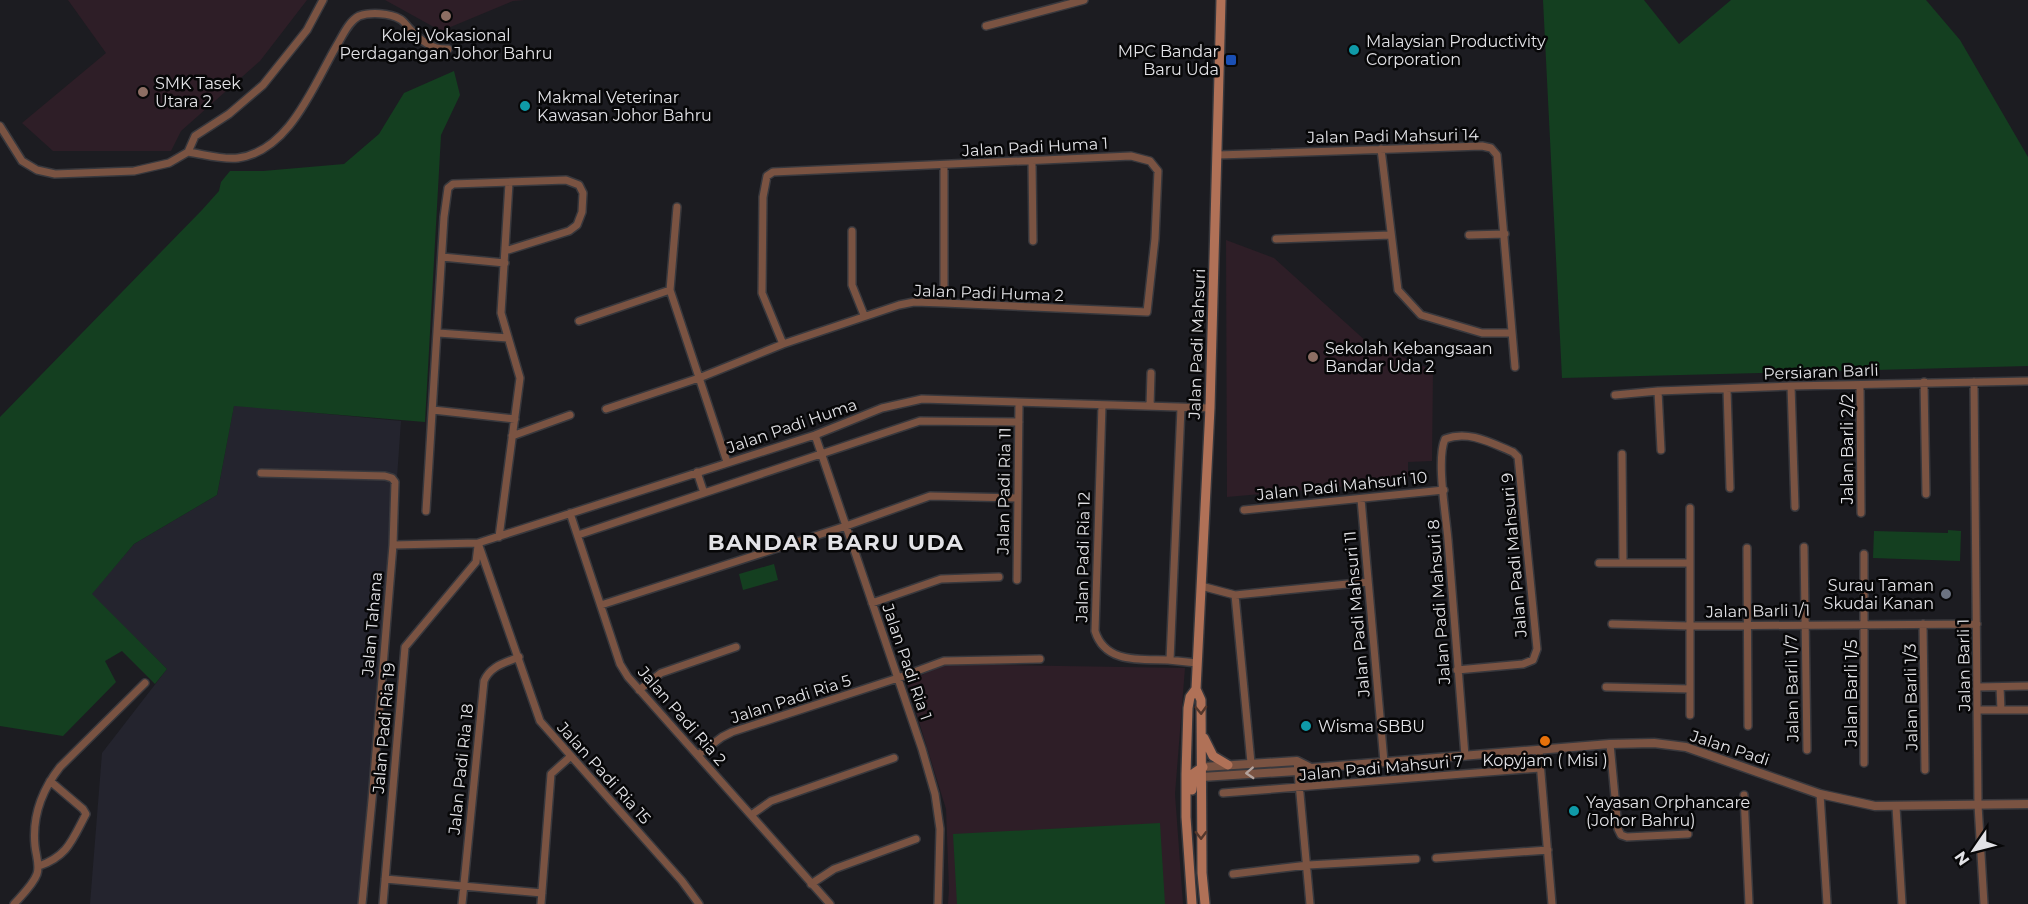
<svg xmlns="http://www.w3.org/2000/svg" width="2028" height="904" viewBox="0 0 2028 904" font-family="Montserrat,sans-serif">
  <rect width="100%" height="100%" fill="#1c1c21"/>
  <path fill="#24242e" d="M234 405 401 421 367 904H90L102 753 167 669 91 594 134 544 217 495Z"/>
  <path fill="#2e1e27" d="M68 0H307L260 61 181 131 171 151H53L22 123 106 53Z
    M385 0H525L513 1 441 31Z
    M1226 240 1274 258 1368 343 1433 370 1432 461 1408 462V481L1227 497Z
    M943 664 1185 668 1175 794 1183 904H948L949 889 946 809 907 683Z"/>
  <path fill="#143f20" d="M1543 0H1644L1679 44 1731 0H1926L1960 40 2028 157V366L1562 378Z
    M454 71 460 95 441 135 425 422 234 406 217 495 134 544 92 594 167 669 155 684 122 651 105 661 116 682 63 736 0 726V417L202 210 219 191 221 182 230 171H263L344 164 379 134 404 93Z
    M1948 530 1961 531 1960 561 1873 558 1874 531 1948 533Z
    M774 564 778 580 743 590 739 574Z
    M1160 823 1165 904H957L953 834Z"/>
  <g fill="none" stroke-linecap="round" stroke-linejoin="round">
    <defs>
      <path id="minor" d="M986 26 1084 0
        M0 126 22 161 37 170 55 174 134 171 169 163 188 152
        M1381 149 1398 290 1421 315 1482 333H1511
        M188 152C203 154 222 160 238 158 290 151 314 84 337 45 343 35 349 21 359 16 370 12 390 13 400 19 403 20 407 26 409 28 420 40 432 50 448 49
        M188 152 195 136 229 114 263 85 307 30 323 0
        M1218 155 1482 146 1491 148 1497 155 1515 367
        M1032 161 1033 241
        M677 207 670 290 727 462
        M852 231V285L864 315
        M1469 235 1505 234
        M1276 239 1391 235
        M442 257 505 263
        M944 303V165
        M579 321 670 290
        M438 333 508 338
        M1924 382 1926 494
        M1974 382 1978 805 1984 904
        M1860 385 1861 513
        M1791 386 1795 507
        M1727 389 1730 488
        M1658 391 1661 450
        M1615 395 1658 391 1791 386 2028 381
        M1102 405 1095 631C1105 664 1141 659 1168 660 1178 661 1188 662 1197 663
        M1150 406 1151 373
        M606 409 699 378 783 344 899 305 914 302 944 303 1147 312 1155 239 1158 171 1150 161 1131 156 773 172 767 176 763 197 762 293 783 344
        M433 410 515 419
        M815 435 922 749 935 794 940 829 938 904
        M512 436 570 415
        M1622 454 1623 562
        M697 472 704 493
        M261 473 385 476 392 478 395 482 393 545 372 800 362 904
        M1361 499 1384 762
        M1244 510 1444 490
        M426 511 444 217 448 188 453 184 566 180 579 185 583 193 582 212 577 225 569 231 505 251
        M570 513 620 664 628 677 830 904
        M578 535 920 421 1019 422
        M499 537 520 378 501 313 509 183
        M478 543 540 721 682 881 699 904
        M393 545 478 543 815 435 882 408 922 399 1210 408
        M1804 547 1807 750
        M1747 548 1748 726
        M1599 563H1690
        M1017 580 1019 403
        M1201 586 1235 595 1368 582
        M1235 595 1251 763
        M872 603 941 579 999 577
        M601 605 846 526 930 496 1017 498
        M1612 624 1689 626 1977 624
        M1923 624 1925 770
        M1170 660 1181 408
        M1457 670 1523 664 1533 660 1537 649 1518 457 1513 452C1491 443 1469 430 1445 439 1436 459 1446 516 1448 540 1454 612 1459 684 1465 756
        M1606 687 1690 689
        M1978 687 2028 686
        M2000 687 2001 710
        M639 690 661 673 736 647
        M1978 710H2028
        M1690 715V508
        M1610 744 1618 829 1621 835 1627 837 1688 834
        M1539 750 1552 904
        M698 755 722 737 732 732 898 678 944 661 1040 659
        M1297 761 1310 904
        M1864 763V554
        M1223 793 1540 768
        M1820 794 1827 904
        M1744 795 1749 904
        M1896 807 1902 904
        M751 815 771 801 894 758
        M1436 858 1548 850
        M39 866C68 856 72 840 86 814L83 809 50 781
        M1233 874 1308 865 1416 859
        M385 879 542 893
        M811 884 834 869 916 839
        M14 904C22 895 33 885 37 874 40 865 36 856 35 846 32 817 42 790 60 767L145 683
        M383 904 405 647 476 562 478 546
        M462 904 484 681C490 666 505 663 519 657
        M541 904 551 774 571 756"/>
      <path id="tertiary" d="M1203 767 1297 761 1311 768
        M1202 777 1297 771 1312 768 1610 744 1654 743 1686 747 1820 794 1875 806 2028 804"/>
      <path id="secondary" d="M1204 738 1213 756 1228 765
        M1192 790 1194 773 1203 767
        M1192 904 1186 817V774L1188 708 1190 697 1196 689
        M1205 904 1202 873 1201 700 1196 689 1210 408 1221 0"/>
    </defs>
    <use href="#minor" stroke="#38383d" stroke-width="10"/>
    <use href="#tertiary" stroke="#38383d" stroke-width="11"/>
    <use href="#secondary" stroke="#38383d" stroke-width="12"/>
    <use href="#minor" stroke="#7a5342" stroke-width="7"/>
    <use href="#tertiary" stroke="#7a5342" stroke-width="8"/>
    <use href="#secondary" stroke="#b07157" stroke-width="9"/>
  </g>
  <defs><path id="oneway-chevron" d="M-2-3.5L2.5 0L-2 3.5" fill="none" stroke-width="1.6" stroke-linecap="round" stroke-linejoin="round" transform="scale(1.5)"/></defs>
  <g stroke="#53372c">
    <use href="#oneway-chevron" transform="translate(1201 710) rotate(88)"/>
    <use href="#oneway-chevron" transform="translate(1201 835) rotate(89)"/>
  </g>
  <use stroke="#b3a29c" href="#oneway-chevron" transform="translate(1250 773) rotate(177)"/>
  <g fill="#8d6e63" stroke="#070708" stroke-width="2">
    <circle cx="446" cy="16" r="6"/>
    <circle cx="143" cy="92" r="6"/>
    <circle cx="1313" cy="357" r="6"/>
  </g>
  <g fill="#0f9aa8" stroke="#070708" stroke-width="2">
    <circle cx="1354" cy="50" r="6"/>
    <circle cx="525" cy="106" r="6"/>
    <circle cx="1306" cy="726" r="6"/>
    <circle cx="1574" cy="811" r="6"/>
  </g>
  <rect fill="#1a4fb4" stroke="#070708" stroke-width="2" x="1225" y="54" width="12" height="12" rx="3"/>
  <circle fill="#6b7280" stroke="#070708" stroke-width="2" cx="1946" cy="594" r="6"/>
  <circle fill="#e8710a" stroke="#070708" stroke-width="2" cx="1545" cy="741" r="6"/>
  <g text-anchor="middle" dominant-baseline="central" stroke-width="5" stroke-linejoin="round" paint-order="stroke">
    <g font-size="16" fill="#e2e2e6" stroke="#070708" text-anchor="start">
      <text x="446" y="35" text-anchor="middle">Kolej Vokasional<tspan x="446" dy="18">Perdagangan Johor Bahru</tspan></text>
      <text x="1366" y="41">Malaysian Productivity<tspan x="1366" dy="18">Corporation</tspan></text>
      <text x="1219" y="51" text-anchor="end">MPC Bandar<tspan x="1219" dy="18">Baru Uda</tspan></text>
      <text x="155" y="83">SMK Tasek<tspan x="155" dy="18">Utara 2</tspan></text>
      <text x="537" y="97">Makmal Veterinar<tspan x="537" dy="18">Kawasan Johor Bahru</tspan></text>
      <text x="1325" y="348">Sekolah Kebangsaan<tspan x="1325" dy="18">Bandar Uda 2</tspan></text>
      <text x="1934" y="585" text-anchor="end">Surau Taman<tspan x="1934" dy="18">Skudai Kanan</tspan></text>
      <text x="1318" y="726">Wisma SBBU</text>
      <text x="1545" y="760" text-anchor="middle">Kopyjam ( Misi )</text>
      <text x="1586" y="802">Yayasan Orphancare<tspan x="1586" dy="18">(Johor Bahru)</tspan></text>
    </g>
    <g font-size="16" fill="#e2e2e6" stroke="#070708">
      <text transform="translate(1393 136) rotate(-1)">Jalan Padi Mahsuri 14</text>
      <text transform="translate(1035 147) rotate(-3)">Jalan Padi Huma 1</text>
      <text transform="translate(989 293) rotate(2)">Jalan Padi Huma 2</text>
      <text transform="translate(1197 344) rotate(-88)">Jalan Padi Mahsuri</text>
      <text transform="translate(1821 372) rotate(-2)">Persiaran Barli</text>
      <text transform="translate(792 426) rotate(-19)">Jalan Padi Huma</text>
      <text transform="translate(1847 449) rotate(-90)">Jalan Barli 2/2</text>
      <text transform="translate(1342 486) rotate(-6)">Jalan Padi Mahsuri 10</text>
      <text transform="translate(1004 491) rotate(-89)">Jalan Padi Ria 11</text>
      <text transform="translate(1514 555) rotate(-95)">Jalan Padi Mahsuri 9</text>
      <text transform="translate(1083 557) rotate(-89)">Jalan Padi Ria 12</text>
      <text transform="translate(1439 602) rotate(-94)">Jalan Padi Mahsuri 8</text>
      <text transform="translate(1758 611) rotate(-1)">Jalan Barli 1/1</text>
      <text transform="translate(1357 614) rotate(-95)">Jalan Padi Mahsuri 11</text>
      <text transform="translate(372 624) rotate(-85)">Jalan Tahana</text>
      <text transform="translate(907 662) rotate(71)">Jalan Padi Ria 1</text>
      <text transform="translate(1964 665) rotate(-91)">Jalan Barli 1</text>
      <text transform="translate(1792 688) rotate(-91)">Jalan Barli 1/7</text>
      <text transform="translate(1851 693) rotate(-90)">Jalan Barli 1/5</text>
      <text transform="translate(1911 697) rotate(-91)">Jalan Barli 1/3</text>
      <text transform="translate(791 699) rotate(-18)">Jalan Padi Ria 5</text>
      <text transform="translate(682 716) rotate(49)">Jalan Padi Ria 2</text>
      <text transform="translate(384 728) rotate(-85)">Jalan Padi Ria 19</text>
      <text transform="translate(1730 748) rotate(18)">Jalan Padi</text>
      <text transform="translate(1381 768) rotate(-5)">Jalan Padi Mahsuri 7</text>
      <text transform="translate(461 769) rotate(-84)">Jalan Padi Ria 18</text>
      <text transform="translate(604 773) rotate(48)">Jalan Padi Ria 15</text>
    </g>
    <g font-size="22" font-weight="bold" letter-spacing="1.5" fill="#e2e2e6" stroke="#070708">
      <text x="836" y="542">BANDAR BARU UDA</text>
    </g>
  </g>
  <g transform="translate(1974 850) rotate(235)" stroke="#070708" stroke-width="4.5" paint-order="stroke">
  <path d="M0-4.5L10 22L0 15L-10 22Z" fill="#e2e2e6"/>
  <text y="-9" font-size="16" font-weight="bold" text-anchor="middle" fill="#e2e2e6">N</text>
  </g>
</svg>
